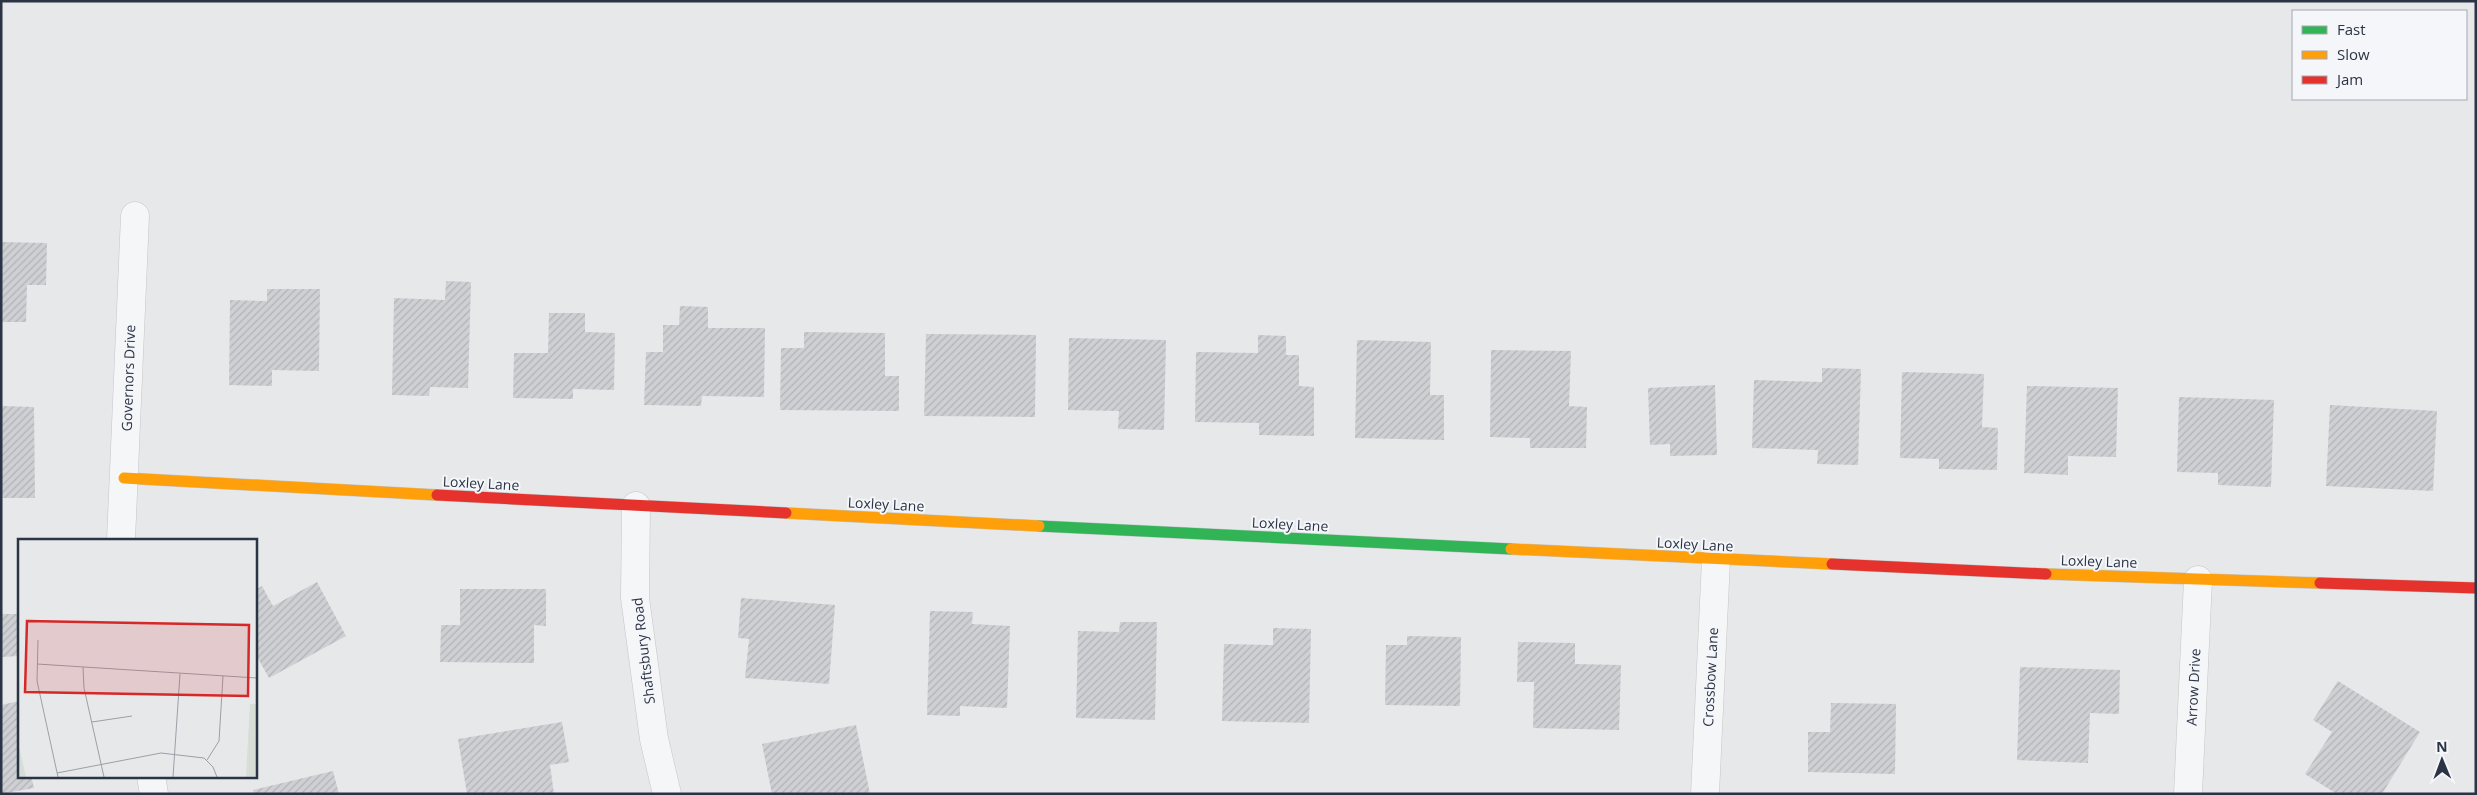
<svg xmlns="http://www.w3.org/2000/svg" width="2477" height="795" viewBox="0 0 2477 795" font-family="'Open Sans',sans-serif">
  <defs>
    <pattern id="building-hatch" width="6" height="6" patternUnits="userSpaceOnUse" patternTransform="scale(1.25)"><rect width="6" height="6" fill="#ced0d3"/><path d="M-1 1l2-2M0 6l6-6M5 7l2-2" fill="none" stroke="#b1b3b6"/></pattern>
  </defs>
  <rect width="100%" height="100%" fill="#e6e8ea"/>
  <path fill="url(#building-hatch)" d="M1 242 47 243 46 285H27L26 322H1Z
    M446 281 471 282 468 388 430 387 429 396 392 395 394 298 445 300Z
    M267 289H320L319 371 272 370V386L229 385 230 300 267 301Z
    M680 306 708 307V328H765L764 397 702 396 701 406 644 405 646 352H663V325H679Z
    M549 313H585V332L615 333 614 390 573 389V399L513 398 514 353H548Z
    M804 332 885 333V376H899V411L780 410 781 348H804Z
    M926 334 1036 335 1035 417 924 416Z
    M1258 335 1286 336V355H1299V386L1314 387V436L1259 435V423L1195 422 1196 352 1258 353Z
    M1069 338 1166 340 1164 430 1118 429 1119 411 1068 410Z
    M1357 340 1431 342 1430 395H1444V440L1355 438Z
    M1491 350 1571 351 1569 406 1587 407 1586 448H1530V438L1490 437Z
    M1822 368 1861 369 1858 465 1817 464 1818 450 1752 448 1754 380 1822 382Z
    M1902 372 1984 374 1982 427 1998 428 1997 470 1939 469V459L1900 458Z
    M1715 385 1717 455 1670 456V444L1650 445 1648 388Z
    M2027 386 2118 388 2116 457 2068 456V475L2024 473Z
    M2179 397 2274 400 2271 487 2218 485V473L2177 472Z
    M2330 405 2437 411 2433 491 2326 486Z
    M1 406 34 407 35 498H1Z
    M317 582 346 636 269 678 255 653V590L262 586 273 606Z
    M460 589H546V626L534 625V663L440 662 441 625H460Z
    M741 598 835 605 829 684 745 678 749 639 738 638Z
    M930 611 973 612 972 624 1010 626 1007 708 960 706V716L927 715Z
    M1 614H19V656L1 657Z
    M1120 622H1157L1155 720 1076 718 1078 631 1119 632Z
    M1273 628 1311 629 1309 723 1222 721 1224 644 1273 645Z
    M1407 636 1461 637 1460 706 1385 705 1386 645H1407Z
    M1518 642 1575 643V664L1621 665 1619 730 1533 728 1534 682H1517Z
    M2020 667 2120 670 2119 714 2090 713 2088 763 2017 760Z
    M2338 681 2420 732 2382 794H2337L2305 774 2332 732 2313 720Z
    M19 701V776H31L34 788 1 794V705Z
    M1831 703 1896 704 1895 774 1808 772V732H1830Z
    M562 722 569 762 550 765 554 794H467L458 739Z
    M856 725 870 794H772L762 744Z
    M333 771 339 794H254L253 790Z"/>
  <g fill="none" stroke-linecap="round" stroke-linejoin="round">
    <defs>
      <path id="street" d="M636 506 635 598 654 739 667 794
        M121 540 135 216
        M151 776 154 794
        M1705 794 1716 560
        M2188 794 2198 580"/>
      <path id="fast" d="M1039 526 1511 549"/>
      <path id="slow" d="M124 478 437 495
        M786 513 1039 526
        M1511 549 1832 564
        M2046 574 2320 583"/>
      <path id="jam" d="M437 495 786 513
        M1832 564 2046 574
        M2320 583 2476 588"/>
    </defs>
    <use href="#street" stroke="#c4c6c8" stroke-width="29"/>
    <use href="#fast" stroke="#c4c6c8" stroke-width="12"/>
    <use href="#slow" stroke="#c4c6c8" stroke-width="12"/>
    <use href="#jam" stroke="#c4c6c8" stroke-width="12"/>
    <use href="#street" stroke="#f5f6f7" stroke-width="28"/>
    <use href="#fast" stroke="#30b455" stroke-width="11"/>
    <use href="#slow" stroke="#ff9f0a" stroke-width="11"/>
    <use href="#jam" stroke="#e5322d" stroke-width="11"/>
  </g>
  <g text-anchor="middle" dominant-baseline="central" stroke-width="4" stroke-linejoin="round" paint-order="stroke">
    <g font-size="14" fill="#2b3445" stroke="#f4f6f9">
      <text transform="translate(128 378) rotate(-88)">Governors Drive</text>
      <text transform="translate(481 483) rotate(3)">Loxley Lane</text>
      <text transform="translate(886 504) rotate(3)">Loxley Lane</text>
      <text transform="translate(1290 524) rotate(3)">Loxley Lane</text>
      <text transform="translate(1695 544) rotate(3)">Loxley Lane</text>
      <text transform="translate(2099 561) rotate(2)">Loxley Lane</text>
      <text transform="translate(643 651) rotate(-97)">Shaftsbury Road</text>
      <text transform="translate(1710 677) rotate(-87)">Crossbow Lane</text>
      <text transform="translate(2193 687) rotate(-87)">Arrow Drive</text>
    </g>
  </g>
  <g transform="translate(18 539)">
    <rect width="239" height="239" fill="#e6e8ea"/>
    <path d="M232 165H239V238H228Z" fill="#d6ded6"/>
    <path d="M0 204 8 238H0Z" fill="#d6ded6"/>
    <path fill="none" stroke="#9ba0a8" stroke-width="1" d="M20 101 19 142 40 238M19 125 239 139M65 128 66 149 86 238M74 183 114 177M189 221 201 202 205 137M39 234 143 214 186 219 195 228 199 238M155 238 162 135"/>
    <path fill="#d62828" fill-opacity="0.15" stroke="#d62828" stroke-width="2.5" d="M9 82 231 86 230 157 7 153Z"/>
    <rect width="239" height="239" fill="none" stroke="#2b3445" stroke-width="2.5"/>
  </g>
  <rect width="2477" height="795" fill="none" stroke="#2b3445" stroke-width="5"/>
  <rect x="2292" y="10" width="175" height="90" fill="#f4f6f9" stroke="#a4a8b1"/>
  <rect x="2302" y="26" width="25" height="8" fill="#30b455" stroke="#a4a8b1"/>
  <text x="2337" y="35" font-size="15" fill="#2b3445">Fast</text>
  <rect x="2302" y="51" width="25" height="8" fill="#ff9f0a" stroke="#a4a8b1"/>
  <text x="2337" y="60" font-size="15" fill="#2b3445">Slow</text>
  <rect x="2302" y="76" width="25" height="8" fill="#e5322d" stroke="#a4a8b1"/>
  <text x="2337" y="85" font-size="15" fill="#2b3445">Jam</text>
  <g transform="translate(2442 760) rotate(359)" stroke="#f4f6f9" stroke-width="4" paint-order="stroke">
  <path d="M0-4L9 19L0 12L-9 19Z" fill="#2b3445"/>
  <text y="-8" font-size="14" font-weight="bold" text-anchor="middle" fill="#2b3445">N</text>
  </g>
</svg>
